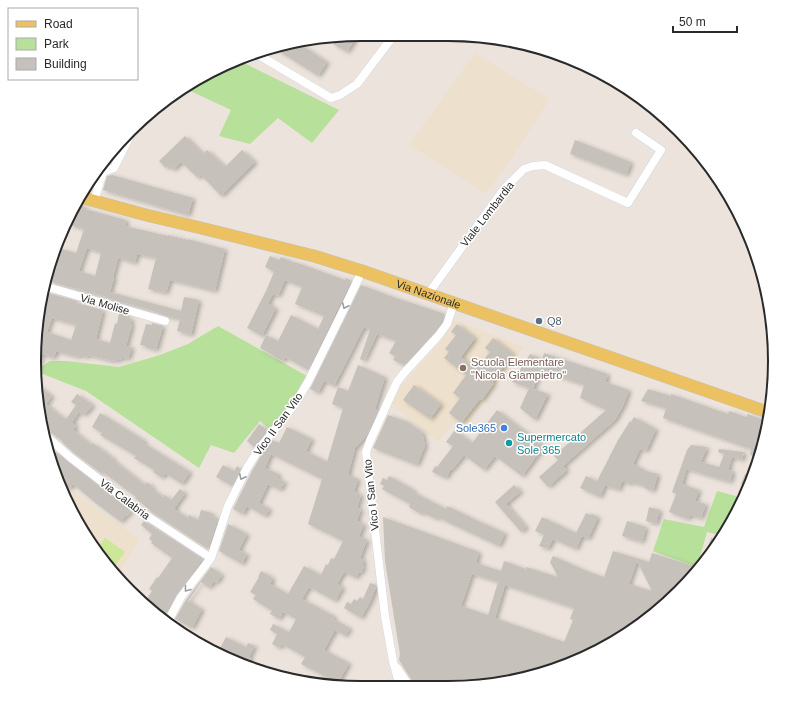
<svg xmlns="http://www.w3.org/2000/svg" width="809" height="722" viewBox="0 0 809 722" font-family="Arial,sans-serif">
  <defs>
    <filter id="shadow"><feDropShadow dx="3" dy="1.5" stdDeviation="2" flood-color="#0004"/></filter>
  </defs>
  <rect width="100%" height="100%" fill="#ece4dc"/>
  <path fill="#ede0cc" d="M475 53 550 99 511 159 486 194 409 145Z
    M454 320 524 347 464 430 454 423 438 442 391 404 399 389 441 341Z
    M59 482 140 539 116 578 68 506Z"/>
  <path fill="#b7e09a" d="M238 60 339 110 312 143 278 118 250 144 219 136 231 110 184 88 217 68Z
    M218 326 307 376 293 403 270 429 260 421 234 453 211 445 199 468 86 391 35 371 50 361H67L119 367 160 355 188 344Z
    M717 491 743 498 731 525 723 536 707 532 697 567 653 551 664 519 704 527Z"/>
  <path fill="#cbe797" d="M105 538 125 552 111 571 97 549Z"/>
  <path fill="#c7c1bc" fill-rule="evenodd" filter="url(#shadow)" d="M358 34 347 52 333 44 338 36Z
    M295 41 327 62 318 76 274 48Z
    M185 136 203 154 207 150 225 167 242 150 255 162 221 196 201 175 198 178 181 162 173 170 169 166 166 168 159 161Z
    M575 140 631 162 626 175 570 154Z
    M112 175 193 198 188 215 103 190 107 176Z
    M75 204 85 207V209L126 220 125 226 168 236V235L188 240V239L225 249 215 291 170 280 166 293 148 289 156 258 137 254 135 263 118 258 113 277 114 278 110 292 181 311 184 297 199 300 191 335 177 331 180 319 166 316 151 310 107 298V297L51 282 62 249 76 253 84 229 70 225 73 214H72ZM87 248 101 253 95 276 79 271Z
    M270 256 279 260 281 257 295 263V262L345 280 346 278 351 281 308 370 285 357 283 361 274 357V356L260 348 266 335 278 341 291 315 318 329 324 316 295 304 302 287 285 280 278 296 273 294 268 304 276 308 262 336 247 328 266 291 274 272 265 267Z
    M361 285 393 297 445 314 442 321 435 332 404 365 393 360 395 356 389 353 396 341 377 334 364 361 360 359 370 330 364 327 334 386 324 381 318 393 310 389Z
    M44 292 77 301 76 303 103 310 96 339 110 343 115 323 117 324 119 313 128 316 127 318 132 319 130 324 132 325 126 346 132 347 128 359 122 357 121 360 117 359V361L113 360 112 361 88 355 87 357 79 355 78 357 56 351 54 358 42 354 36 374 34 361 40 304ZM52 318 76 325 71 340 47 332Z
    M152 323 163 326 156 350 145 347 146 346 140 345 146 324 152 325Z
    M457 324 475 338 461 357 476 369 490 352 485 348 493 338 513 354 492 381 494 383 482 400 480 399 461 423 449 413 460 398 453 393 466 375 444 358 449 352 445 349 456 335 451 332Z
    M544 353 608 374 605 382 629 390 623 406 615 420 563 466 567 470 548 487 539 477 558 460 554 456 606 410 580 398 584 385 545 372 544 374 540 372 533 389 548 394 535 420 520 408 529 388 512 382 530 354 542 359Z
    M358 365 385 377 375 409 378 411 367 435 355 448 348 475 358 479 354 491 361 495 357 508 361 509 357 521 364 524 359 536 367 540 360 558 364 560 362 565 364 566 361 573 359 572 356 578 344 572 337 584 343 587 335 601 309 587 302 599 334 616 333 619 350 628 345 636 335 630 324 650 349 663 338 683 301 664 305 657 282 644 279 648 272 644 277 634 270 630 273 624 289 632 296 619 283 612 279 619 270 614 272 611 253 599 256 595 250 592 259 577H258L261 571 273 578 270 584 288 594 304 566 321 575 326 564 328 565 331 558 334 559 343 541 308 524 322 479 271 454 265 468 279 474 277 478 285 482 280 490 268 484 259 503 270 509 265 516 247 506 243 514 233 509 252 471 263 452 273 440 279 443 287 427 312 439 306 451 327 462 343 408 332 404 338 387 348 391Z
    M37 385 52 396 46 404 62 417V416L66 419 76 405 71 402 77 394 93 405 84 415 79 412 72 422 76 426 73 430 92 445 93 443 114 459 113 460 145 485 147 482 153 487 151 488 163 497 165 495 171 500 180 489 185 493 174 509 188 518 189 515 198 520 201 510 212 513 211 516 218 518 208 549 150 511V510L135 498 136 497 103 472 102 474 74 453 63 443 62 441 50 432 51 431 42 424Z
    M414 385 441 404 430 419 403 400Z
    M648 389 671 396V394L728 414 729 411 746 417 748 414 768 422 760 458 750 455 751 449 663 418 666 408 641 401Z
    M497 410 544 446 522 476 495 456 484 470 464 455 452 470 451 469 446 478 432 472 435 466 437 467 453 446 446 442 455 430 472 443Z
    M100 413 145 441 143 443 190 472 182 484 165 473 162 478 153 472 154 470 134 458 136 456 100 435 102 433 92 427Z
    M388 415 406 421 422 432 425 446 417 465 373 448Z
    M634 417 656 429 646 451 640 449 633 464 643 469V470L658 474 653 491 644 488 645 486 630 482V484L622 481 619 490 611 487V488L605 485 600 497 580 488 586 476 597 481 618 440 630 421 631 422Z
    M259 424 267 430 254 447 247 441Z
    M691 445 707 447 701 462 719 467 724 454 718 452 719 449 744 452 742 460 732 457 728 470 733 471 730 482 686 469 682 484 699 490 695 501 706 504 701 518 690 515 688 519 669 512 676 494 672 492 687 450Z
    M56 452 67 461 131 511 127 516 126 515 121 522 97 504 73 484 69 489 58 480 50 459Z
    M223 465 234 471 237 466 241 469 232 486 216 477Z
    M745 474 753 477 748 486 741 484Z
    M389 476 414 490 413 492 446 509 447 506 476 520 505 533 499 546 437 517 436 519 422 512 421 514 409 507 410 504 382 489 384 486 380 484 383 478 387 480Z
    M514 485 521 491 506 504 526 527 521 532 495 502Z
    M649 507 660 510 656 524 646 521Z
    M586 513 591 515 592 514 598 517 588 539 582 536 576 549 553 539 548 549 539 546 544 535 535 531 542 517 576 533Z
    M383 517 479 552 476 563 501 571 504 561 526 569V567L558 577 550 562 553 556 589 572 604 577 613 551 649 562 652 553 700 568 694 577 647 621 592 654 541 674 530 670 527 678 469 687H416L399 660 400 654 385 561ZM637 561 652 591 629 584ZM472 574 498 582 488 615 461 606ZM505 585 574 608 570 619 573 620 564 642 495 618Z
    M144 521 203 559 177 594 166 614 162 611 160 613 155 609 154 610 144 603 152 591 149 589 157 577 158 578 172 558 151 543 152 541 149 539 152 534 141 525Z
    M627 521 646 527 642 542 622 536Z
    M228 524 247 534 239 550 247 554 242 564 219 551Z
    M711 538 720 540 705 562 704 561Z
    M211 567 222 575 216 583 214 581 209 588 201 582 188 601 202 609 192 628 175 619 186 600Z
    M370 583 376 585V587L370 602 361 618 344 608 347 602 351 604 354 599 357 601 360 597 363 599Z
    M226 637 246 647 248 643 255 646 249 657 251 658 247 666 217 654Z"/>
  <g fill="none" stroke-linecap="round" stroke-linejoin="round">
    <defs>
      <path id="minor" d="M257 54 331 98 340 95 357 84 394 35
        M94 201 103 172 114 168 133 130
        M44 286 165 321
        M428 294 504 189 524 169 533 166 545 165 628 203 661 150 636 133
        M44 434 70 457 144 514 211 558
        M167 623 181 597 211 558 228 506 247 468 259 449 295 404 309 380 344 309 362 271
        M397 668 410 687
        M400 687 393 661 385 616 366 452 370 441 397 382 404 373 439 335 447 324 454 303"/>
      <g id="primary">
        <path id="s1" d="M80 197 146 215 201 228 314 256 362 271 770 413"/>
      </g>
    </defs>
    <use href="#minor" stroke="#d2d6e2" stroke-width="9"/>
    <use href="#primary" stroke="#c3c3c3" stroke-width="13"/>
    <use href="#minor" stroke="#fff" stroke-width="8"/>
    <use href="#primary" stroke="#ecc161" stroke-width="12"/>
  </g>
  <defs><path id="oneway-chevron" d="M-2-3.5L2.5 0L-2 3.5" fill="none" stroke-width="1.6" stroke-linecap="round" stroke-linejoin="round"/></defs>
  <g stroke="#9f9f9f">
    <use href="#oneway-chevron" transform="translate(345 306) rotate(115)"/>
    <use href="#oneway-chevron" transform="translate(242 477) rotate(116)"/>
    <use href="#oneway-chevron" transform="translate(187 589) rotate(128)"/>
  </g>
  <circle fill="#5c6f8a" stroke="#fff" stroke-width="1.5" cx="539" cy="321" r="4"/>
  <circle fill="#8d6e63" stroke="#fff" stroke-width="1.5" cx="463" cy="368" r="4"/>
  <circle fill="#3f7fe0" stroke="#fff" stroke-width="1.5" cx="504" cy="428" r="4"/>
  <circle fill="#0f9aa8" stroke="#fff" stroke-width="1.5" cx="509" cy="443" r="4"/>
  <g text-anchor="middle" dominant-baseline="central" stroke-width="3" stroke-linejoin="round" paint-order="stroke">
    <g font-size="11" fill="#2a2a2a" stroke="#fff">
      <text transform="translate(487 214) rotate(-52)">Viale Lombardia</text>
      <text stroke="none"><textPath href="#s1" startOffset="362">Via Nazionale</textPath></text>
      <text transform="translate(105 304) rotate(16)">Via Molise</text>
      <text transform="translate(278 424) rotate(-54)">Vico II San Vito</text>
      <text transform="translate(371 495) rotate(-96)">Vico I San Vito</text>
      <text transform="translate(125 499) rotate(37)">Via Calabria</text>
    </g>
    <g font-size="11" fill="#4e5e75" stroke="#fff" text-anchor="start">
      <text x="547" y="321">Q8</text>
    </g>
    <g font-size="11" fill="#785e54" stroke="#fff" text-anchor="start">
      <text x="471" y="362">Scuola Elementare<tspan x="471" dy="13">"Nicola Giampietro"</tspan></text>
    </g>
    <g font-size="11" fill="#366cbe" stroke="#fff" text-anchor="end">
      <text x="496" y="428">Sole365</text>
    </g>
    <g font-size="11" fill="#0d838f" stroke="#fff" text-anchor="start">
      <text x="517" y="437">Supermercato<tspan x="517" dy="13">Sole 365</tspan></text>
    </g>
  </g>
  <path d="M0 0H809V722H0ZM361 41H448A320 320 0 0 1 768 361V361A320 320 0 0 1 448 681H361A320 320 0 0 1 41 361V361A320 320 0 0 1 361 41Z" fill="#fff" fill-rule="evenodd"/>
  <path fill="none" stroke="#2a2a2a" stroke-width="2" d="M361 41H448A320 320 0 0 1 768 361V361A320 320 0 0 1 448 681H361A320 320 0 0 1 41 361V361A320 320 0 0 1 361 41Z"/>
  <rect x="8" y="8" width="130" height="72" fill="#ffffff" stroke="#aaaaaa"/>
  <rect x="16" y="21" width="20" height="6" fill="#ecc161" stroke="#aaaaaa"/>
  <text x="44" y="28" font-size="12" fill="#2a2a2a">Road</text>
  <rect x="16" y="38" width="20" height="12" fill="#b7e09a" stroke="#aaaaaa"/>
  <text x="44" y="48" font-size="12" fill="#2a2a2a">Park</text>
  <rect x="16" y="58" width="20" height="12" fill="#c7c1bc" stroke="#aaaaaa"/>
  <text x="44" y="68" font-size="12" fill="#2a2a2a">Building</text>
  <path d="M673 26v6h64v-6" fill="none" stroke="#2a2a2a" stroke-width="2"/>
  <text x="679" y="26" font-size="12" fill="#2a2a2a" stroke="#ffffff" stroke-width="3" paint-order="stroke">50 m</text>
</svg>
